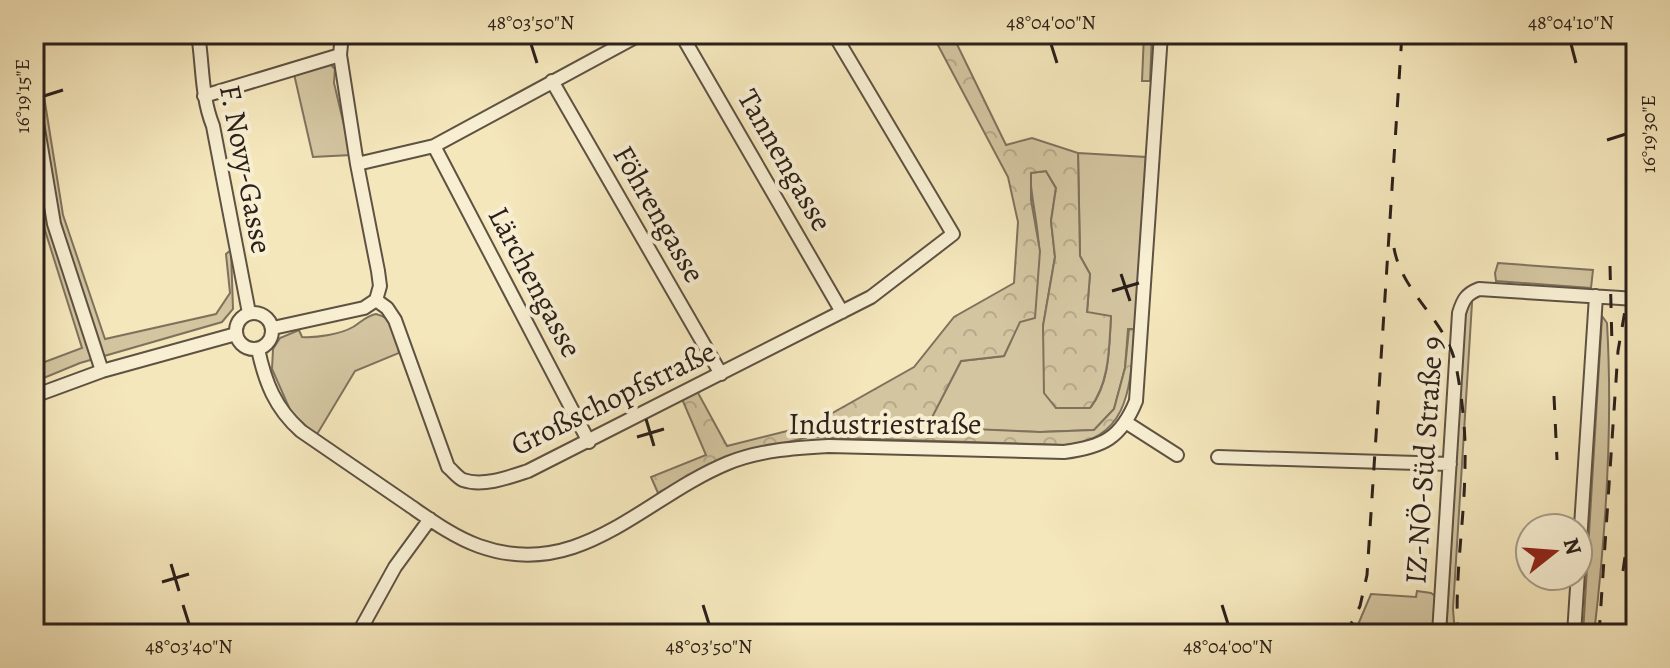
<svg xmlns="http://www.w3.org/2000/svg" width="1670" height="668" viewBox="0 0 1670 668" font-family="Alegreya,serif">
  <defs>
    <pattern id="forest-crowns" width="20" height="18" patternUnits="userSpaceOnUse" patternTransform="scale(2)"><rect width="20" height="18" fill="#d3c5a0"/><path d="M2 6a3 3 0 1 1 6 0M12 15a3 3 0 1 1 6 0" fill="none" stroke="#b5a989"/></pattern>
  </defs>
  <rect width="100%" height="100%" fill="#f5e7bc"/>
  <filter id="stains"><feTurbulence type="fractalNoise" baseFrequency=".0025" numOctaves="4"/><feColorMatrix values="0 0 0 0 .2 0 0 0 0 .09 0 0 0 0 .02 0 0 0 .5 -.17"/></filter>
  <radialGradient id="worn" r=".72"><stop offset=".6" stop-color="#630" stop-opacity="0"/><stop offset="1" stop-color="#630" stop-opacity=".3"/></radialGradient>
  <path fill="#d3c5a0" stroke="#7f725d" stroke-width="2" d="M34 34 63 215 105 339 216 314 230 293 226 254 231 250 233 309 222 322 80 363 34 382V366L82 348 37 205H34Z
    M1144 34H1152L1150 81H1142Z
    M330 64 335 69 334 83 351 155 313 157 294 74Z
    M1078 153 1146 157 1135 329H1128L1125 368 1114 409 1094 430 1040 432 926 428 961 361 1004 356C1015 333 1040 273 1039 249 1038 223 1031 199 1030 173L1046 171 1056 188 1051 221 1055 257 1043 326 1056 408 1091 407C1110 382 1109 348 1111 317L1087 313 1090 274 1080 256Z
    M1498 263 1593 270 1591 288 1496 281 1495 273Z
    M1469 303H1472L1453 609 1455 634H1446L1464 321Z
    M376 314C398 320 395 332 399 353L355 371 316 436 291 412 272 369 273 349 280 338 299 330 302 337C317 338 341 334 353 327 361 322 366 316 376 314Z
    M1602 316 1607 323C1613 426 1606 532 1594 634H1583Z
    M1417 591 1431 593 1435 596 1432 634H1354L1371 594 1416 597Z"/>
  <path fill="url(#forest-crowns)" stroke="#7f725d" stroke-width="2" d="M932 34H952L1006 145 1032 138 1078 153 1080 256 1090 274 1087 312 1111 316C1109 347 1110 382 1090 408H1056L1044 393 1043 326 1055 257 1051 221 1056 188 1046 171 1031 173V200L1040 251 1035 318 1020 322 1004 356 961 361 927 427 1040 432 1094 430 1114 409 1125 368 1129 329H1135C1130 381 1132 440 1065 445L809 437 728 456 658 493 651 477 706 455 682 399 697 391 727 446 811 425 914 367 954 317 1014 283 1018 222 1008 177Z"/>
  <g fill="none" stroke-linecap="round" stroke-linejoin="round">
    <defs>
      <path id="minor" d="M198 34C203 65 201 96 213 126L249 313
        M342 34 340 55 357 164 378 271 380 286 376 300
        M681 34 842 312
        M552 81 721 374
        M204 96 340 55
        M34 105 54 224 102 371
        M434 146 589 442
        M357 164 434 146 641 34
        M376 300 387 308 395 320 448 467C453 471 458 478 463 480 483 487 510 477 528 471L871 297 953 234 834 34
        M236 331a18 18 0 1 1 36 0a18 18 0 1 1-36 0Z
        M273 328 364 308 376 300
        M258 349C265 382 275 408 301 431 336 455 371 479 406 503 428 518 453 537 479 546 580 582 643 498 728 463 760 450 795 448 829 446L1064 452C1103 447 1121 438 1136 401L1161 34
        M34 396 102 371 236 334
        M1127 423 1177 455
        M1218 457 1450 464
        M358 634 395 567 430 519
        M1439 634 1459 313C1463 300 1466 294 1479 289L1636 299
        M1574 634 1596 296"/>
    </defs>
    <use href="#minor" stroke="#5e5242" stroke-width="16"/>
    <use href="#minor" stroke="#f8efd3" stroke-width="12"/>
    <path stroke="#2b201a" stroke-width="3" stroke-dasharray="14 14" stroke-linecap="butt" d="M1394 248C1402 294 1447 320 1456 366 1462 396 1466 432 1465 463 1465 520 1454 577 1458 634
      M1610 266 1612 345
      M1554 396 1557 460
      M1623 571 1631 514 1636 416
      M1346 634 1360 606 1367 575 1402 34
      M1599 634 1618 351 1636 247
      M1615 634 1616 629"/>
  </g>
  <path fill="none" stroke="#2b201a" stroke-width="3" d="M531 44 537 63M1051 44 1057 63M1571 44 1576 63M44 96 63 90M1607 140 1626 134M1121 274 1130 301M1112 291 1139 283M646 419 654 446M637 437 664 429M171 564 179 591M162 582 189 574M183 605 189 624M703 605 709 624M1222 605 1228 624"/>
  <g text-anchor="middle" dominant-baseline="central" stroke-width="8" stroke-linejoin="round" paint-order="stroke">
    <g font-size="30" fill="#2b201a" stroke="#f8efd3">
      <text transform="translate(785 160) rotate(60)">Tannengasse</text>
      <text transform="translate(246 169) rotate(79)">F. Novy-Gasse</text>
      <text transform="translate(659 214) rotate(60)">Föhrengasse</text>
      <text transform="translate(535 282) rotate(62)">Lärchengasse</text>
      <text transform="translate(613 398) rotate(-26)">Großschopfstraße</text>
      <text x="885" y="424">Industriestraße</text>
      <text transform="translate(1424 460) rotate(-86)">IZ-NÖ-Süd Straße 9</text>
    </g>
  </g>
  <rect width="1670" height="668" fill="none" stroke="#f5e7bc" stroke-width="88"/>
  <g transform="translate(1554 552) rotate(73)"><circle r="38" fill="#f8efd3" stroke="#a69c89" stroke-width="2"/>
  <path d="M0-6L14 30L0 20L-14 30Z" fill="#8f2418"/>
  <text y="-12" font-size="22" font-weight="bold" text-anchor="middle" fill="#2b201a">N</text>
  </g>
  <rect x="44" y="44" width="1582" height="580" fill="none" stroke="#2b201a" stroke-width="3"/>
  <g font-size="20" text-anchor="middle" fill="#2b201a">
    <text x="531" y="29">48°03'50"N</text>
    <text x="1051" y="29">48°04'00"N</text>
    <text x="1571" y="29">48°04'10"N</text>
    <text transform="translate(22 96) rotate(-90)" y="7">16°19'15"E</text>
    <text transform="translate(1648 134) rotate(-90)" y="7">16°19'30"E</text>
    <text x="189" y="653">48°03'40"N</text>
    <text x="709" y="653">48°03'50"N</text>
    <text x="1228" y="653">48°04'00"N</text>
  </g>
  <rect width="100%" height="100%" filter="url(#stains)"/>
  <rect width="100%" height="100%" fill="url(#worn)"/>
</svg>
